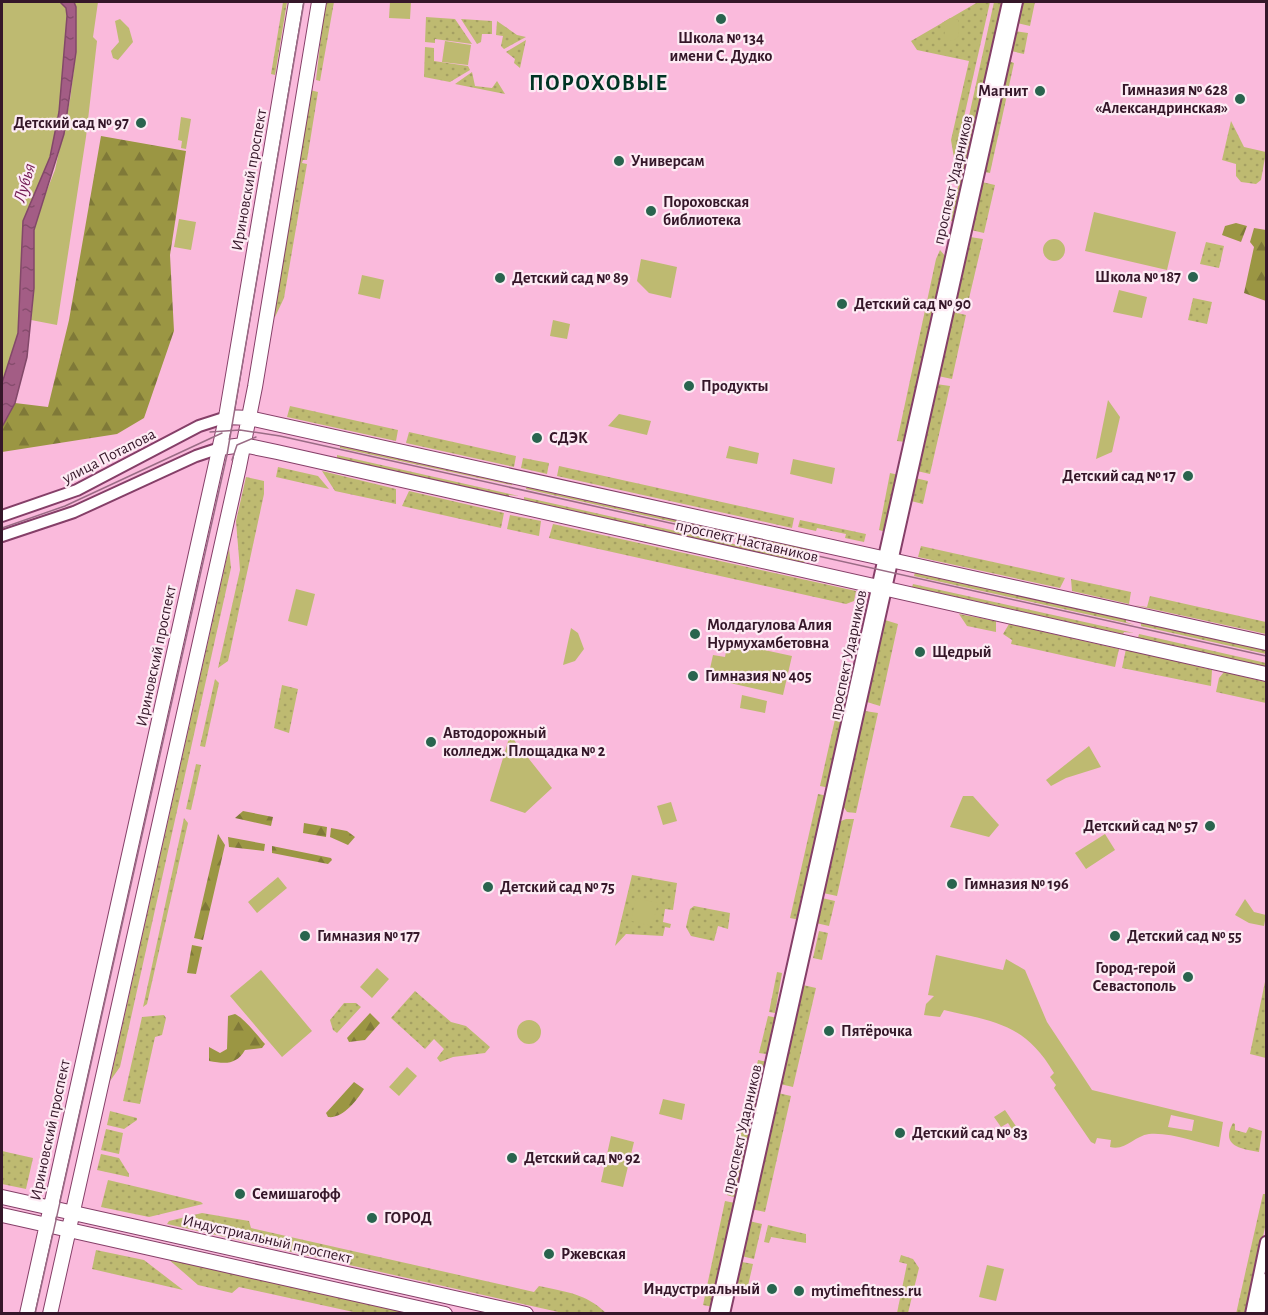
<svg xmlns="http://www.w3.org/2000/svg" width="1268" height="1315" viewBox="0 0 1268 1315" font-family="'Alegreya Sans',sans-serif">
  <defs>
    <pattern id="grass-dots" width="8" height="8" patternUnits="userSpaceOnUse" patternTransform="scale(1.5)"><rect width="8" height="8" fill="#beba71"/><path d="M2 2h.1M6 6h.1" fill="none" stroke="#a49f62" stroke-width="1.8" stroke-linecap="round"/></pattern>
    <pattern id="forest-firs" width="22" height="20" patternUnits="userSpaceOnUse" patternTransform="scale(1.5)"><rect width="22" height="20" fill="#9b9643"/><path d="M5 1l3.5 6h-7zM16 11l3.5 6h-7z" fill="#7f7938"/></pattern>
    <pattern id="water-ripples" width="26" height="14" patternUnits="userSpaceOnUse" patternTransform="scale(1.5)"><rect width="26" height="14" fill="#a35d85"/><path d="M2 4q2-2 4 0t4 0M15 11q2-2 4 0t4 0" fill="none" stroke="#864c6d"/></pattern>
  </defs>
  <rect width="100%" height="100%" fill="#fabadc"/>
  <path fill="url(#grass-dots)" d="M283 2H287L275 75 271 74Z
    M325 2H334L320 81 316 80Z
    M978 2H990L957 148V176L951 140 969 61 917 50 911 41Z
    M994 2H1005L956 222 946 220 962 176V148Z
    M1022 2H1035L1030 26 1017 23Z
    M426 17 455 19 472 44 435 39V43L425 42Z
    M461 19 492 21V34H482L481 42 477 44Z
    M497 21 517 35 526 37 504 49 501 46 503 36 496 35Z
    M1015 31 1028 33 1024 54 1011 51Z
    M526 40 520 68 514 63 515 59 506 52Z
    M425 47 434 48V61L468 66 470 70 450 82 424 77Z
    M1009 61 1014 63 990 173 984 172Z
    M472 72 475 86 492 88 497 81 505 94 455 84Z
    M310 90 318 92 307 160H303L302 163 307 164 284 298 275 317 273 315Z
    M1231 121 1244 147 1266 152 1261 180 1256 184 1241 182 1236 176V164L1222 160Z
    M982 182 995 185 984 233 971 230Z
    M970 237 983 239 967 307 954 305Z
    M1206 242 1224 246 1219 268 1200 264Z
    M940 250 946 257 906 442 897 441 936 259Z
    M1193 298 1212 302 1207 324 1188 320Z
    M953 312 966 315 952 379 938 376Z
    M936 384 950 386 930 474 917 471Z
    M290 406 398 430 396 441 287 417Z
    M409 432 516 456 514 467 406 443Z
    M340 444 512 482V485L521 487 340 448Z
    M337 455 519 496 509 495V497L337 459Z
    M523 458 549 463 547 474 521 468Z
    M559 466 794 518 792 528 557 476Z
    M278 467 318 476 329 489 276 477Z
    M322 471 396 489V504L335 491Z
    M890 473 899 475 886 532 879 530Z
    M246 477 264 481V494L228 661 218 668 240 570 236 521Z
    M915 478 928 481 923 504 911 501Z
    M527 486 808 548 807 552 526 489Z
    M409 491 504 513 501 528 402 506Z
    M524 497 805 560 804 563 524 501Z
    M510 515 541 521 539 536 507 529Z
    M800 520 866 534 864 542 845 538 846 534 817 528 816 531 798 527Z
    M553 524 856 591 854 601 846 604 549 538Z
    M921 546 1065 578 1060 588 918 557Z
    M229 548 231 568 120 1067 110 1081Z
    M915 572 1126 619V622L1135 625 914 576Z
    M1071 579 1131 592 1129 604 1072 591Z
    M913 584 1134 633 1124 632 1123 634 912 587Z
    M1150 596 1266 622V634L1134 605 1147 607Z
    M959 614 996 621V632L967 626Z
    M885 620 898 624 880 706 867 702Z
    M1141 623 1266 650V654L1141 626Z
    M1009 624 1119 649 1115 667 1011 644 1012 640 1003 634Z
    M1139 634 1266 663V667L1138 638Z
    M1126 649 1212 670 1211 686 1122 668Z
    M847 666 857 669 830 788 820 786Z
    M1224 672 1266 682V703L1216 692 1219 678Z
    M215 679 219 683 205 747 200 746Z
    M282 685 298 689 289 733 274 728Z
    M865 711 878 713 856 813 847 812 843 806Z
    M196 764 201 765 191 810 186 809Z
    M818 794 828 796 800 920 790 918Z
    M184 818 188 823 147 1004 143 1007Z
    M846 819H854L837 896 823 893 839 822Z
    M632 875 677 883 673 910 665 909 663 922 671 924 670 928 665 927 663 936 626 934 615 946Z
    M822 898 835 901 829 926 816 923Z
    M694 906 730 913 728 929 718 926 714 941 691 936 686 927 690 909Z
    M819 931 828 933 822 960 813 958Z
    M777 972 782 973 775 1013 769 1012Z
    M1266 977V1058L1250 1054Z
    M803 985 816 988 793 1087 780 1084Z
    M415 991 451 1022 466 1026 490 1047 485 1053 453 1057 440 1062 437 1058 444 1049 434 1039 425 1049 391 1018Z
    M344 1003H356L361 1007 337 1033 333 1030 330 1020Z
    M164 1015 166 1018 162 1035 155 1037 140 1104 123 1101 142 1017Z
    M768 1016 778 1018 767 1054 759 1053Z
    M758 1060 768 1062 737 1198 727 1195Z
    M778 1093 791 1096 765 1212 751 1209Z
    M110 1111 137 1118V1120L124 1129 107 1125Z
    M1233 1123 1235 1124V1130L1246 1133 1249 1127 1262 1131 1259 1152C1241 1149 1220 1146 1233 1123Z
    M106 1129 123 1133 119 1154 101 1150Z
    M2 1151 33 1158 26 1189 2 1184Z
    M101 1154 119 1158 129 1174V1177L97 1170Z
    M108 1180 201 1202 203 1204 149 1217 101 1207Z
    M1263 1194H1266V1223L1246 1313 1236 1314Z
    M725 1201 735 1203 713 1307 703 1305Z
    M202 1213 249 1221 251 1228 534 1292 539 1286C566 1292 585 1293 606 1313H563L167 1224 169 1221Z
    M749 1221 762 1224 754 1259 741 1256Z
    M768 1225 806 1234V1243L771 1237 769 1243 764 1242Z
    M96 1250 144 1260 183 1290 92 1269Z
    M901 1255 913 1259 919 1268 908 1313H897L907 1264 899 1262Z
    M167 1258 429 1313H358L239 1287 232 1293 198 1285Z
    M742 1262 753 1264 747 1290 736 1288Z"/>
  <path fill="url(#forest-firs)" d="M101 136 186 151 170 255 174 331 144 418 117 434 2 452V427L15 403 48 407 69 320Z
    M1236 223 1247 226 1241 242 1222 235 1225 226Z
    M1254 228 1266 230V301L1244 293 1254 247 1250 242Z
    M243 811 273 817 271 826 235 818Z
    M304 823 327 827 326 837 303 833Z
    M331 828 347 831 355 837 348 845 330 837Z
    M218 834 225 845 203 940 194 938Z
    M228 837 265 844 264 851 229 847Z
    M272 846 331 858 332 860 328 864 272 853Z
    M192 945 202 947 196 974 187 973Z
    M370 1013 380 1023 365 1040 349 1042 347 1038Z
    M235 1014C244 1018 258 1036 265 1044L262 1048 245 1050C236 1065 226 1064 209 1061V1047L220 1053 227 1049 228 1016Z
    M354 1082 364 1089C357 1100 343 1119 328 1117L326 1113Z"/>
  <path fill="#beba71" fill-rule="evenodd" d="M2 2H60L66 8 67 16 59 112 50 157 23 221 18 333 4 378H2Z
    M74 2H98L93 37 97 41 86 137 57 325 31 320 34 288V230L40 208 55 170 70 100 76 52Z
    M390 2H411L410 19 389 18Z
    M950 18 958 20 959 35 954 41 944 40 945 27 942 23Z
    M120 19 129 28 133 42 118 60 113 58 111 51 119 42 115 21Z
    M445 41 471 45 468 65 442 62Z
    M181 117 191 119 186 149 181 148 182 141 178 140Z
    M1094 212 1176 232 1167 270 1085 251Z
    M179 219 196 222 191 250 174 247Z
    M1043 250a11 11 0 1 1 22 0a11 11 0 1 1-22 0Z
    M641 259 677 267 671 298 649 293 637 281Z
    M362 275 384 280 380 299 358 294Z
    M1119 290 1147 297 1142 318 1113 312Z
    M553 320 570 324 567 339 550 336Z
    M1108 400 1120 417 1112 452 1096 459Z
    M619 414 651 421 647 435 608 426Z
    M729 446 759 453 757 464 726 458Z
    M793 459 835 468 832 484 790 474Z
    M296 589 315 594 307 626 288 621Z
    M571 628 578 633 584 649 575 661 563 665Z
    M728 642 792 656 783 695 708 678 713 655 725 657Z
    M742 695 767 701 765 713 740 708Z
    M510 735 552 788 525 813 490 801Z
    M1089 746 1101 767 1066 778 1051 786 1046 780Z
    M963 796H973L999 825 989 837 950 827Z
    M671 802 677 821 663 825 657 806Z
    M1105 834 1115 850 1086 869 1075 853Z
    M278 877 287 888 257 913 248 902Z
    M636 898 658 903 652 926 631 921Z
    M1245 899 1254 912 1266 915 1264 926 1249 923 1235 915Z
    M936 955 1003 970 1006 959 1025 970 1047 1022 1092 1090 1223 1122 1219 1147C1198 1143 1171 1132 1149 1134 1134 1136 1126 1151 1110 1147L1111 1140 1097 1138 1095 1144 1091 1142 1054 1088 1056 1085 1050 1077 1054 1073C1025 1024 996 1022 944 1010L940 1017 924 1015 926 1004 934 996 928 995ZM1171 1115 1194 1120 1192 1131 1168 1127Z
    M377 968 389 979 372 998 360 987Z
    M261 970 312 1031 282 1057 230 996Z
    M517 1032a12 12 0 1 1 24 0a12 12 0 1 1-24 0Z
    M407 1067 417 1076 399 1096 389 1087Z
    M663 1099 685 1104 682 1120 659 1114Z
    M1005 1110 1024 1138 1019 1140 1008 1123 1001 1127 994 1117Z
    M611 1136 634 1142 623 1187 601 1182Z
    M987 1265 1004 1269 996 1301 979 1297Z"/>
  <path fill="url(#water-ripples)" stroke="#824869" stroke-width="1.5" d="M60 2H74L76 7V52L64 134 34 230V288L27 357 15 403 2 427V383L18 333 23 221 50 157 59 112 67 16 66 8Z"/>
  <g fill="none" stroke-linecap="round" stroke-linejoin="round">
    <defs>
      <path id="minor" d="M2 516 77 490 199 426 227 417
        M2 536 74 512 196 456 220 448
        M715 1314 1008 2
        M724 1314 1017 2
        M1251 1314 1266 1242
        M1259 1314 1266 1279"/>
      <path id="major" d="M227 417 249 418 1266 643
        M220 448 243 445 277 452 1266 674
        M2 1197 526 1314
        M2 1215 445 1314
        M27 1314 225 423 296 2
        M50 1314 239 467 255 387 319 2"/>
    </defs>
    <use href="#minor" stroke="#853f68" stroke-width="14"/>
    <use href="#major" stroke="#853f68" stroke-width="16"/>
    <use href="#minor" stroke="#fff" stroke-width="10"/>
    <use href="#major" stroke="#fff" stroke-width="14"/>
    <path stroke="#9a6b85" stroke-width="1.5" d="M210 432 240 430 280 436 1266 656
      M232 460 237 445 256 437
      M2 528 65 506 222 433
      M35 1314 227 455 304 2"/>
  </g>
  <g fill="#29644e" stroke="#fdebf4" stroke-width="2">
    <circle cx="721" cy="19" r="6"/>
    <circle cx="1040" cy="91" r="6"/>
    <circle cx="1240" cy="99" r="6"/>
    <circle cx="141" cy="123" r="6"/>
    <circle cx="619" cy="161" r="6"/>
    <circle cx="651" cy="211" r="6"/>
    <circle cx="1193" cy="277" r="6"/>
    <circle cx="500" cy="278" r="6"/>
    <circle cx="842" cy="304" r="6"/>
    <circle cx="689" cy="386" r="6"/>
    <circle cx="537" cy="438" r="6"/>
    <circle cx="1188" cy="476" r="6"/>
    <circle cx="695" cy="634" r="6"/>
    <circle cx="920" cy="652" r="6"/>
    <circle cx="693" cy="676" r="6"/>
    <circle cx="431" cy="742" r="6"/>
    <circle cx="1210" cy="826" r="6"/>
    <circle cx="952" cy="884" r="6"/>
    <circle cx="488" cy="887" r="6"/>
    <circle cx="305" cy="936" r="6"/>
    <circle cx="1115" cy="936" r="6"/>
    <circle cx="1188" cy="977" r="6"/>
    <circle cx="829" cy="1031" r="6"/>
    <circle cx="900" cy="1133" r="6"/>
    <circle cx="512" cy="1158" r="6"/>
    <circle cx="240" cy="1194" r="6"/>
    <circle cx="372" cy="1218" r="6"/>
    <circle cx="549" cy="1254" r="6"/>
    <circle cx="772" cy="1289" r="6"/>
    <circle cx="799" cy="1291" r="6"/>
  </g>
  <g text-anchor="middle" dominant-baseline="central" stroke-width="4.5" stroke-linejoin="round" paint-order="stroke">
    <g font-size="16" font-weight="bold" fill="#351729" stroke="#fdebf4" text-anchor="start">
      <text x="721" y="38" text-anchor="middle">Школа № 134<tspan x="721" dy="18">имени С. Дудко</tspan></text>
      <text x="1228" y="90" text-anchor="end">Гимназия № 628<tspan x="1228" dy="18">«Александринская»</tspan></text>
      <text x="1028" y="91" text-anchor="end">Магнит</text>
      <text x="129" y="123" text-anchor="end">Детский сад № 97</text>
      <text x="631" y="161">Универсам</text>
      <text x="663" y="202">Пороховская<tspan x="663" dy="18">библиотека</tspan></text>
      <text x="1181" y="277" text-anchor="end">Школа № 187</text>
      <text x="512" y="278">Детский сад № 89</text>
      <text x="854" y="304">Детский сад № 90</text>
      <text x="701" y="386">Продукты</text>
      <text x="549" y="438">СДЭК</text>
      <text x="1176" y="476" text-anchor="end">Детский сад № 17</text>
      <text x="707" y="625">Молдагулова Алия<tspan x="707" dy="18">Нурмухамбетовна</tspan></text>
      <text x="932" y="652">Щедрый</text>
      <text x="705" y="676">Гимназия № 405</text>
      <text x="443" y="733">Автодорожный<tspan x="443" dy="18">колледж. Площадка № 2</tspan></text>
      <text x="1198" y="826" text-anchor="end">Детский сад № 57</text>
      <text x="964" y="884">Гимназия № 196</text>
      <text x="500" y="887">Детский сад № 75</text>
      <text x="317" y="936">Гимназия № 177</text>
      <text x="1127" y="936">Детский сад № 55</text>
      <text x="1176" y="968" text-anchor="end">Город-герой<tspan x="1176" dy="18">Севастополь</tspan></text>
      <text x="841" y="1031">Пятёрочка</text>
      <text x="912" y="1133">Детский сад № 83</text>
      <text x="524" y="1158">Детский сад № 92</text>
      <text x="252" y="1194">Семишагофф</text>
      <text x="384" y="1218">ГОРОД</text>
      <text x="561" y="1254">Ржевская</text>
      <text x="760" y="1289" text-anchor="end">Индустриальный</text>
      <text x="811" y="1291">mytimefitness.ru</text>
    </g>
    <g font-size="16" fill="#351729" stroke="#fdebf4">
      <text transform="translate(249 180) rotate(-80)">Ириновский проспект</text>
      <text transform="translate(953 180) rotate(-77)">проспект Ударников</text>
      <text transform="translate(109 456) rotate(-27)">улица Потапова</text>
      <text transform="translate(747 541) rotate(13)">проспект Наставников</text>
      <text transform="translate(848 655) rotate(-78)">проспект Ударников</text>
      <text transform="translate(156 656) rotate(-78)">Ириновский проспект</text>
      <text transform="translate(742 1129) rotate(-77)">проспект Ударников</text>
      <text transform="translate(50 1130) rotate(-78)">Ириновский проспект</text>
      <text transform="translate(267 1239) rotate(13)">Индустриальный проспект</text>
    </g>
    <g font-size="18" font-style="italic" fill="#721a53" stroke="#fdebf4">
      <text transform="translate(25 183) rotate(-74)">Лубья</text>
    </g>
    <g font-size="22" font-weight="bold" letter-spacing="1.5" fill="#003424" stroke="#fdebf4">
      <text x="599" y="83">ПОРОХОВЫЕ</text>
    </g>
  </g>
  <rect width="1268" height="1315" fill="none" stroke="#351729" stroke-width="6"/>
</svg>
